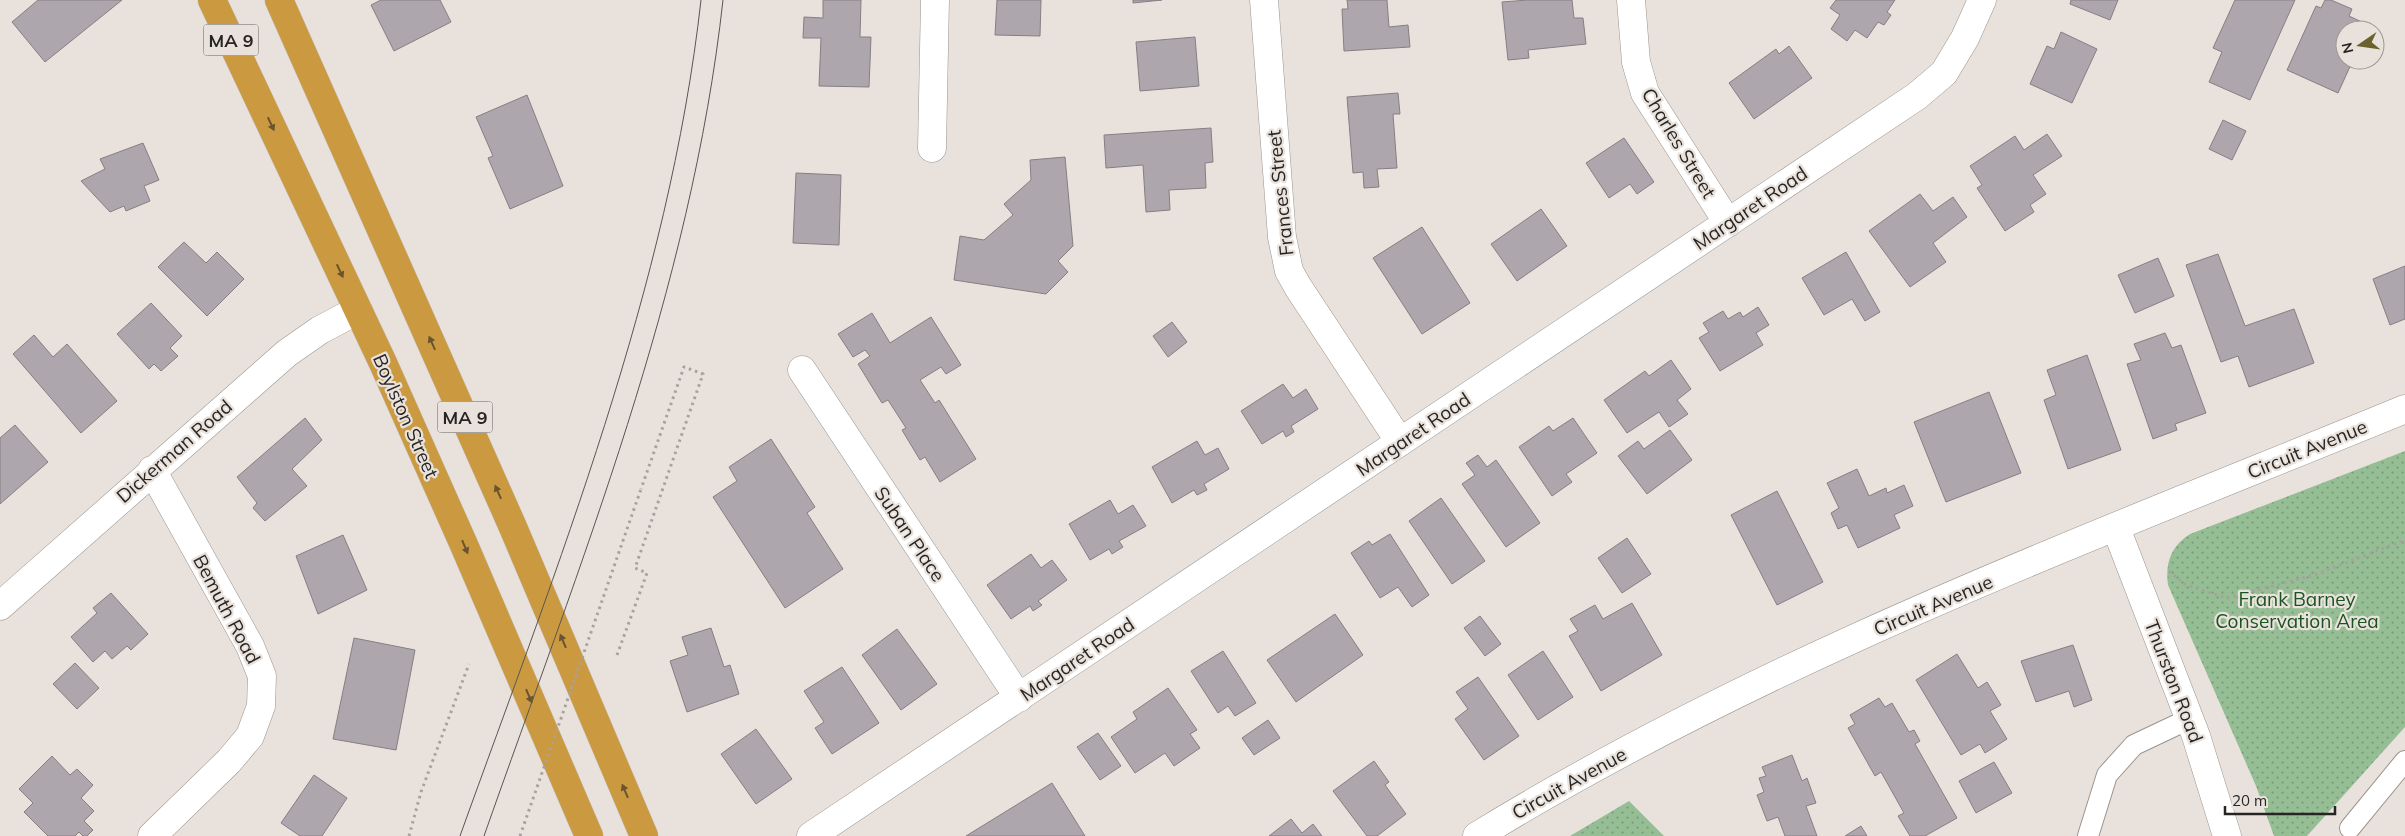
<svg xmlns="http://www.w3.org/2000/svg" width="2405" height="836" viewBox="0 0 2405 836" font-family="Mulish,sans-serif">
  <defs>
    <pattern id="park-dots" width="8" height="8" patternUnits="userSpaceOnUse" patternTransform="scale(1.25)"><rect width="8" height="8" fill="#96be95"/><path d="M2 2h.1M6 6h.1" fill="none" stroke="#7a9a79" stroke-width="1.8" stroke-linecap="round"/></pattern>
  </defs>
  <rect width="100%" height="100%" fill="#e9e2dc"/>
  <path fill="url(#park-dots)" d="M2405 451V727L2307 836H2274L2256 786 2168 585C2165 563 2171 546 2190 534Z
    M1629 801 1664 836H1570Z"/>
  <path fill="#ada7ad" stroke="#857f84" d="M38 0H122L45 62 12 22Z
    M381 0H440L451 22 394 51 371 5Z
    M823 0H861L860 37H871L869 87 819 86 821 38H803L804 17 823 18Z
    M997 0H1041L1040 36 995 35Z
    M1133 0H1162L1133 3Z
    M1347 0H1387L1389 27 1408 25 1410 47 1344 51 1342 9H1348Z
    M1528 0H1572L1574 18H1583L1586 44 1528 50 1529 58 1508 60 1502 2Z
    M1836 0H1895L1887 12 1891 15 1884 25 1878 22 1867 38 1855 30 1847 41 1831 29 1840 15 1830 8Z
    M2071 0H2118L2110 20 2070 4Z
    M2235 0H2295L2250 100 2209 82 2222 52 2213 48Z
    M2325 0H2331L2352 9 2349 16 2368 25 2366 30H2345V60H2353L2338 93 2287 70 2316 6 2321 8Z
    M2061 32 2097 49 2072 103 2030 84 2047 46 2054 49Z
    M1195 37 1199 86 1140 91 1136 42Z
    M1789 46 1812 78 1754 119 1729 83 1776 49 1779 54Z
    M1398 93 1400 114H1393L1397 168 1377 169 1379 187 1364 188 1363 172 1353 173 1347 97Z
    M527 95 563 186 510 209 488 158 493 156 476 117Z
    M2223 120 2246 131 2232 160 2209 149Z
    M1211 128 1213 162 1205 163 1206 188 1169 190 1170 210 1146 212 1143 165 1106 168 1104 135Z
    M2047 134 2062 156 2033 175 2046 194 2030 205 2034 212 2005 231 1977 188 1982 185 1970 166 2015 136 2024 150Z
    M1624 138 1654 182 1637 194 1630 184 1609 198 1586 163Z
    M143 143 159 180 144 186 150 201 126 211 124 206 110 212 81 181 105 169 100 159Z
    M1065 157 1073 246 1058 261 1068 272 1046 294 954 280 960 236 984 240 1013 215 1004 204 1031 180 1030 160Z
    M796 173 841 175 839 245 793 243Z
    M1920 194 1933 211 1953 197 1967 217 1933 243 1946 262 1910 287 1869 231Z
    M1541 209 1567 246 1517 281 1491 244Z
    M1422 227 1470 303 1422 334 1373 258Z
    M184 242 206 263 217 252 244 279 207 316 158 267Z
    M1846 252 1880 312 1865 321 1852 299 1824 315 1802 278Z
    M2218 254 2245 326 2294 309 2314 363 2249 387 2238 356 2221 362 2186 265Z
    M2158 258 2174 296 2135 313 2118 275Z
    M2405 266V319L2390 325 2373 279Z
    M151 303 182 336 170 348 178 356 161 371 154 364 149 369 117 334Z
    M1758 307 1769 325 1756 333 1763 345 1720 371 1699 338 1709 332 1703 323 1723 311 1728 319 1740 312 1743 317Z
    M872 313 890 343 931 317 961 365 946 374 941 367 920 380 935 403 939 400 976 459 940 482 925 457 920 460 902 430 906 428 888 400 882 403 858 364 870 356 865 350 853 357 838 334Z
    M1172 322 1187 342 1168 357 1153 336Z
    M2165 333 2172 348 2181 345 2206 413 2175 424 2177 430 2153 439 2127 364 2141 360 2134 344Z
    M34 335 53 357 67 344 117 401 81 433 13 354Z
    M2087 355 2121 450 2068 469 2044 400 2056 395 2047 370Z
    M1671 360 1691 389 1677 400 1688 414 1669 427 1659 412 1627 433 1604 400 1645 371 1649 376Z
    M1283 384 1293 398 1306 389 1318 409 1291 426 1294 432 1286 437 1283 431 1262 444 1241 411Z
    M1989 392 2021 473 1946 502 1914 422Z
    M305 418 322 440 292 469 307 486 265 521 253 508 257 503 237 477Z
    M1573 418 1597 453 1566 474 1572 482 1552 496 1519 447 1549 426 1553 431Z
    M15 425 48 462 0 504V438Z
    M1670 430 1692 460 1647 494 1618 456 1638 441 1644 449Z
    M771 439 815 507 807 513 843 569 785 608 713 497 737 481 729 467Z
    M1197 441 1205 455 1218 448 1229 469 1204 484 1207 490 1197 495 1194 490 1172 503 1152 467Z
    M1478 455 1487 467 1496 460 1540 523 1506 547 1462 484 1475 475 1466 463Z
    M1857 469 1869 496 1886 488 1887 493 1904 485 1913 506 1894 515 1900 528 1858 548 1847 525 1838 529 1831 513 1839 508 1827 483Z
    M1777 491 1823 582 1777 605 1731 515Z
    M1441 498 1485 561 1452 584 1409 521Z
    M1110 500 1118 514 1133 505 1146 526 1119 541 1123 547 1112 554 1109 549 1090 560 1069 524Z
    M1390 534 1429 595 1412 607 1398 587 1380 598 1351 553 1369 541 1372 545Z
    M343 535 367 590 318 614 296 556Z
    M1627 538 1651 574 1622 593 1598 558Z
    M1031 554 1041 568 1052 560 1067 580 1038 601 1042 605 1033 611 1030 606 1011 619 987 585Z
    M111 593 148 634 131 650 127 646 112 659 105 651 93 662 71 637 97 613 93 608Z
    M1632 603 1662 655 1601 691 1569 636 1578 631 1570 619 1595 605 1603 619Z
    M1335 614 1363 655 1296 702 1267 660Z
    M1480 616 1501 644 1485 656 1464 628Z
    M711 628 724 667 730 665 739 694 687 712 670 661 688 655 682 637Z
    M897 629 937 684 901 710 862 655Z
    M354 638 415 650 396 750 333 739Z
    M2073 645 2092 700 2074 707 2069 691 2036 702 2021 661Z
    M1223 651 1256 703 1235 716 1228 706 1218 713 1191 671Z
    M1543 651 1573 697 1538 720 1508 675Z
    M1957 654 1978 688 1987 682 2001 705 1990 711 2007 739 1985 753 1980 744 1961 755 1916 680Z
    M75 663 99 688 77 709 53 684Z
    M842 667 879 723 832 754 815 728 824 722 804 691Z
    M1478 677 1519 736 1484 760 1455 719 1468 709 1456 692Z
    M1168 688 1197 730 1190 734 1200 748 1174 766 1165 753 1135 773 1111 737 1137 719 1133 712Z
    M1879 698 1885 707 1892 703 1909 732 1914 730 1920 741 1915 744 1957 818 1925 836H1910L1898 816 1904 813 1881 772 1875 776 1848 728 1855 724 1850 715Z
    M1268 720 1280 738 1254 755 1242 738Z
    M756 729 792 779 756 804 721 754Z
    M1098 733 1121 766 1100 780 1077 747Z
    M1792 755 1802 781 1807 778 1816 803 1806 806 1817 836H1785L1778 817 1767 821 1757 795 1764 792 1759 778 1766 776 1762 767Z
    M52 756 70 775 77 769 93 785 81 798 94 811 84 821 93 830 87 836H83L79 832 75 836H48L24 812 33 803 19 789Z
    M1374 761 1389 782 1385 785 1406 814 1377 836H1367L1333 791Z
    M1994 762 2012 793 1976 813 1959 781Z
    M314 775 347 798 322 836H300L281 823Z
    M1052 783 1085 836H966Z
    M1291 819 1302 833 1313 824 1322 836H1269Z
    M1861 826 1867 836H1845Z"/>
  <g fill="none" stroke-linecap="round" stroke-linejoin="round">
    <defs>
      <path id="service" d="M2350 828 2405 761
        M2088 836 2107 775 2134 745 2189 719"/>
      <path id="minor" d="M1264 0 1282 237 1289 271 1298 287 1400 442
        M1631 0 1636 62 1645 93 1728 223
        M932 148 935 0
        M802 370 1019 698
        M152 470 250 646 262 676 261 706 250 736 229 761 152 836
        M2116 528 2196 736 2227 836
        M0 606 287 353 320 330 358 310
        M811 836 1917 96 1944 73 1965 38 1982 0
        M1477 836C1768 657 2091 538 2405 409"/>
      <path id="trunk" d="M212 0 383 363 464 545 589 836
        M279 0 512 525 644 836"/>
    </defs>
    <use href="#service" stroke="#9b948f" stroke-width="22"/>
    <use href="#minor" stroke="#9b948f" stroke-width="29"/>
    <use href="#trunk" stroke="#c3c2c1" stroke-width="29"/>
    <path stroke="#a7a29d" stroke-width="3" stroke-dasharray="2.5 4" stroke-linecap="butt" d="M2169 571 2186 585 2227 598 2314 575 2405 540
      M617 655 647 573 635 568 703 374 684 367 641 489
      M409 836 421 792 469 664"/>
    <use href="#service" stroke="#fff" stroke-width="20"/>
    <use href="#minor" stroke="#fff" stroke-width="28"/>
    <use href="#trunk" stroke="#cb9a40" stroke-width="28"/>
    <path stroke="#595552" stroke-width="1" d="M460 836C557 566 669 287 701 0
      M484 836C580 563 691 290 723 0"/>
    <path stroke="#a7a29d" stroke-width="3" stroke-dasharray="2.5 4" stroke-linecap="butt" d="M520 836 641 489"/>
  </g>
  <defs><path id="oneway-solid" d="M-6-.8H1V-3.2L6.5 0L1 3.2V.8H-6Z" transform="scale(1.25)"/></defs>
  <g fill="#69542f">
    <use href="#oneway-solid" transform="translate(271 124) rotate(65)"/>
    <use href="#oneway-solid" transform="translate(340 271) rotate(65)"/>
    <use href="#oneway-solid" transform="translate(432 343) rotate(-114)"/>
    <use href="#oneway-solid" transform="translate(498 492) rotate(-114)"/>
    <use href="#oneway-solid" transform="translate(465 547) rotate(67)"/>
    <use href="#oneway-solid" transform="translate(563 641) rotate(-113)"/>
    <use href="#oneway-solid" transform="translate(529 696) rotate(67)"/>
    <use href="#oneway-solid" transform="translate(625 791) rotate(-113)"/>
  </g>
  <g text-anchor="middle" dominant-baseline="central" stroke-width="4.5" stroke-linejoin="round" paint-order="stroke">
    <g fill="#e9e2dc" stroke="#615e5a" stroke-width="1">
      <rect x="203.5" y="24.5" width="55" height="31" rx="4"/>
      <rect x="437.5" y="401.5" width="55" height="31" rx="4"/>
    </g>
    <g font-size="18" font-weight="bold" fill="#272523">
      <text x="231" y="40">MA 9</text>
      <text x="465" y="417">MA 9</text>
    </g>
    <g font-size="19" fill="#272523" stroke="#e9e2dc">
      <text transform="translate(1679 143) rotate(59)">Charles Street</text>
      <text transform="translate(1280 193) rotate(-96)">Frances Street</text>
      <text transform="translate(1750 208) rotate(-34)">Margaret Road</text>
      <text transform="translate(406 416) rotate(66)">Boylston Street</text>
      <text transform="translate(1413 434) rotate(-34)">Margaret Road</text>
      <text transform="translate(2307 449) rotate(-22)">Circuit Avenue</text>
      <text transform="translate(174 451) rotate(-41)">Dickerman Road</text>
      <text transform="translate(910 534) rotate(56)">Suban Place</text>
      <text transform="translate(1933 605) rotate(-23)">Circuit Avenue</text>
      <text transform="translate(227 609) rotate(62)">Bemuth Road</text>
      <text transform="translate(1077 659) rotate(-34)">Margaret Road</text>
      <text transform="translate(2174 681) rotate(69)">Thurston Road</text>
      <text transform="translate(1569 783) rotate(-29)">Circuit Avenue</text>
    </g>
    <g font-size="19" fill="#19531d" stroke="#e9e2dc">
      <text x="2297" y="599">Frank Barney<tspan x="2297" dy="22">Conservation Area</tspan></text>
    </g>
  </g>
  <g transform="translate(2360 45) rotate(257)"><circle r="24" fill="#e9e2dc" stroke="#9b9692"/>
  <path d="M0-4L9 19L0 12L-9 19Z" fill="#6b612e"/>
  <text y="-8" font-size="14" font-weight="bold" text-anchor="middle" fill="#272523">N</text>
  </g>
  <path d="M2225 806v8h110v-8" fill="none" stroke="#272523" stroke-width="2.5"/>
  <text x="2232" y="806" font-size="15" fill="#272523" stroke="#e9e2dc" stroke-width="4" paint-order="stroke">20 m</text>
</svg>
